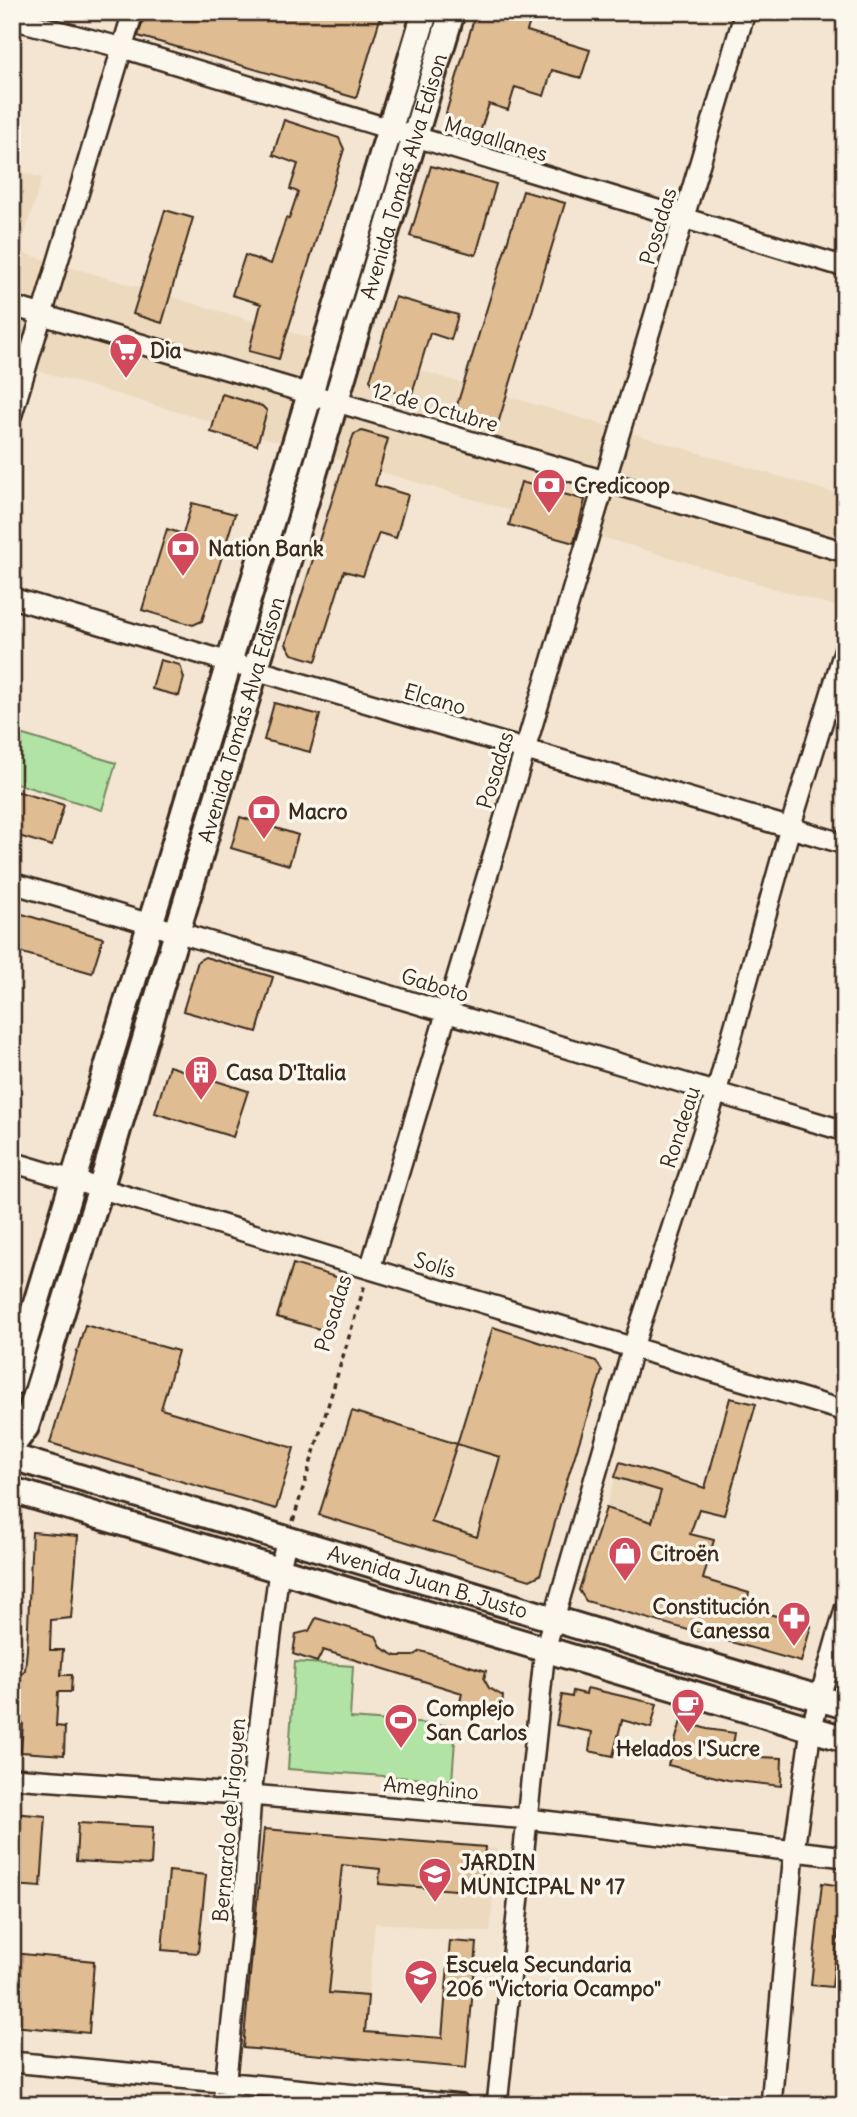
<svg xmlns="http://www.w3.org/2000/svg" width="857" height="2117" viewBox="0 0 857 2117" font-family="Delius,sans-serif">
  <rect width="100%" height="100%" fill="#f3e5d1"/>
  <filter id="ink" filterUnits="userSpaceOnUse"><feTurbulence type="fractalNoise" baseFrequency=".0143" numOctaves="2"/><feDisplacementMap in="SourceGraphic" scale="14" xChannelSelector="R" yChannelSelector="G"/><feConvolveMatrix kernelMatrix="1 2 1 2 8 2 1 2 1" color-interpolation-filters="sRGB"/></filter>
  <g filter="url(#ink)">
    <path fill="#edd9be" d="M12 169 42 178 19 252 845 496V609L12 363Z
      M457 1444 568 1477 545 1559 431 1523Z
      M620 1462 705 1488 690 1534 606 1508Z
      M264 1829 497 1849 490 1932 375 1923 362 2059 243 2048Z"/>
    <path fill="#b1e4a4" stroke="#768761" stroke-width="2" d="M20 734 116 763 102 810 12 782V758Z
      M295 1662 353 1666 350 1718 456 1726 452 1781 288 1769Z"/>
    <path fill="#dfbc91" stroke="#3b2a1e" stroke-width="2" fill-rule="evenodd" d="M146 12H382L356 98 138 36Z
      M476 12H533L527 31 590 50 581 78 552 70 544 96 515 87 508 110 489 104 480 132 453 124 446 113Z
      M284 120 339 138 344 149 279 359 249 351 261 304 232 295 245 255 271 264 286 218 289 219 298 192 290 189 298 164 273 155Z
      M431 166 496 184 476 255 410 236Z
      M523 191 565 203 497 427 454 415Z
      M165 210 193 218 162 323 133 314Z
      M395 297 458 315 451 340 430 333 411 397 374 386 370 380Z
      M222 394 262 406 267 411 257 445 211 432Z
      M362 431 388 439 375 485 408 495 396 538 379 533 363 576 344 571 316 661 292 654 286 644 348 450 354 434Z
      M521 482 585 500 574 543 509 525Z
      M192 503 235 514 202 621 193 625 142 610 167 529 183 534Z
      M160 660 180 665 184 678 179 696 152 689Z
      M274 703 320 715 310 752 264 740Z
      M12 790 64 805 52 846 12 834Z
      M240 817 298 835 289 865 231 848Z
      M12 911 103 938 92 973 12 950Z
      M205 957 273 977 257 1032 183 1011 198 961Z
      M169 1066 248 1091 233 1137 155 1113Z
      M293 1264 336 1277 343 1288 330 1332 277 1317Z
      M85 1325 178 1351 161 1409 294 1448 276 1509 50 1443Z
      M493 1327 596 1361 602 1371 568 1477 540 1575 530 1580 319 1515 352 1411 457 1444ZM457 1444 500 1457 477 1537 431 1522Z
      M730 1398 756 1404 724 1515 699 1509 690 1534 714 1540 703 1579 749 1593 745 1607 811 1626 801 1662 586 1601 579 1590 606 1508 652 1522 661 1491 615 1477 620 1462 705 1488Z
      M32 1532 78 1536 71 1618 51 1620 50 1650H63L61 1675H72L71 1692H58L56 1726 65 1727 64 1755 21 1752 23 1724 16 1713 19 1677 25 1670 27 1649Z
      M316 1618 376 1636 382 1648 396 1656H413L421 1651 486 1671 484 1679 489 1688 503 1696 501 1719 459 1707 462 1693 323 1650 317 1662 293 1654 296 1634 309 1631Z
      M587 1688 657 1704 651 1728 622 1720 613 1756 589 1751 592 1732 556 1725 562 1695 572 1697 573 1691 586 1694Z
      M681 1721 707 1729 735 1733 733 1744 744 1745V1749L760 1750V1757L782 1758 781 1786 728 1780 668 1765Z
      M12 1813 46 1816 41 1887 12 1885Z
      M78 1823 153 1827 151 1865 76 1861Z
      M264 1829 485 1847 481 1892 379 1884 380 1869 342 1865 329 1993 368 1996 365 2032 442 2038 450 1941 477 1943 466 2068 243 2048Z
      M169 1871 206 1875 198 1953 162 1950Z
      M822 1883 843 1886 832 1987 811 1985Z
      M12 1953 94 1961 89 2033 12 2026Z"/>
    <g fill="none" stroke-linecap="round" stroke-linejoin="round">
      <defs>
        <path id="minor" d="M12 19 123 48 845 267
          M12 306 845 552
          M12 414 133 12
          M12 598 845 844
          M12 883 845 1131
          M12 1162 845 1411
          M370 1269 745 12
          M12 1778 251 1795 528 1819 845 1857
          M12 2062 461 2105
          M223 2105 242 1928 251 1795 279 1570 287 1540
          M497 2105 545 1649 633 1347 716 1093 790 828 845 648
          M771 2105 794 1851 811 1729 845 1609"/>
        <g id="major">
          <path d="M12 1383 425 12"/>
          <path id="s1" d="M12 1446 26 1427 100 1190 452 12"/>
          <path id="s2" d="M12 1457 845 1706"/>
          <path d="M12 1490 845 1739"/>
        </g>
      </defs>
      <use href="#minor" stroke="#3b2a1e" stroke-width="24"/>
      <use href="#major" stroke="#3b2a1e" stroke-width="30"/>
      <path stroke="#3b2a1e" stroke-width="3.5" stroke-dasharray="5 5" stroke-linecap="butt" d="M293 1521 365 1284"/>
      <use href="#minor" stroke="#fbf7ec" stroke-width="19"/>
      <use href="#major" stroke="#fbf7ec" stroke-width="24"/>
    </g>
  </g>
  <defs>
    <symbol id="supermarket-pin" viewBox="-11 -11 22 30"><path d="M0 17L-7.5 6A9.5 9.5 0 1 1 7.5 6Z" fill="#d1495b" stroke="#fbf7ec"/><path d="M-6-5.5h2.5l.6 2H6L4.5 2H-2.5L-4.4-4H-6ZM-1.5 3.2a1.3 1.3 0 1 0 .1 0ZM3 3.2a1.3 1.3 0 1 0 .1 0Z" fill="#fff"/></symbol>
    <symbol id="bank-pin" viewBox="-11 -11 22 30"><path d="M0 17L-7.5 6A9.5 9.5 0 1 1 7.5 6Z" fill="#d1495b" stroke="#fbf7ec"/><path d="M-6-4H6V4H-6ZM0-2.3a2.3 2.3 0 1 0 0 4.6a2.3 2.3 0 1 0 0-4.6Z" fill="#fff"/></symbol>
    <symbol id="building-pin" viewBox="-11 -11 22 30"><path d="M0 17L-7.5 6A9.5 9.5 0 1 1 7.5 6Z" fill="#d1495b" stroke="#fbf7ec"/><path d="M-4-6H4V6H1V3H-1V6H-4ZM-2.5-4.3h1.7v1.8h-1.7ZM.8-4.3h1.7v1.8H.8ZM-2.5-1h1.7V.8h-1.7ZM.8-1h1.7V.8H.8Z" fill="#fff"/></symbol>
    <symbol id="shop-pin" viewBox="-11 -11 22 30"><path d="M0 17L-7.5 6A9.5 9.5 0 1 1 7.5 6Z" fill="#d1495b" stroke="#fbf7ec"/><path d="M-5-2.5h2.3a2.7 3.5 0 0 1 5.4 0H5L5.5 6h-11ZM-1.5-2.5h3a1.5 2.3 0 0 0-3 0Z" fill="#fff"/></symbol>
    <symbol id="pharmacy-pin" viewBox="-11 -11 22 30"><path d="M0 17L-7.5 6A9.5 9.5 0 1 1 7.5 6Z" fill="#d1495b" stroke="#fbf7ec"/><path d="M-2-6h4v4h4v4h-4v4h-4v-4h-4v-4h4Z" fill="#fff"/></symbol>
    <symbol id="cafe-pin" viewBox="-11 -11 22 30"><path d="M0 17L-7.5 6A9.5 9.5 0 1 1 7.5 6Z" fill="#d1495b" stroke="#fbf7ec"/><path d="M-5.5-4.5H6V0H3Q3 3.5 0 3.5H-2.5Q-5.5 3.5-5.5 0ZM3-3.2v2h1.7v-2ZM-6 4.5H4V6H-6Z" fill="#fff"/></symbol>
    <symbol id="stadium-pin" viewBox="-11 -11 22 30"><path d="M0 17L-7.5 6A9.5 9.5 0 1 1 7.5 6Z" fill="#d1495b" stroke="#fbf7ec"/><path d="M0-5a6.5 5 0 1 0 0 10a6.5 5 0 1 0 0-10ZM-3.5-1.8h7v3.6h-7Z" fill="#fff"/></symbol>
    <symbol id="school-pin" viewBox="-11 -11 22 30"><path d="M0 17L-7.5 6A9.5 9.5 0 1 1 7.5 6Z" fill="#d1495b" stroke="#fbf7ec"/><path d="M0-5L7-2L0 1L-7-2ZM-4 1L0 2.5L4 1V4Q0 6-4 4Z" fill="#fff"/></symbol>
  </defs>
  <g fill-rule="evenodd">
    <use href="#supermarket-pin" x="107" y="331" width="38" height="52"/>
    <use href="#bank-pin" x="530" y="466" width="38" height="52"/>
    <use href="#bank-pin" x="164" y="529" width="38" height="52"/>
    <use href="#bank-pin" x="245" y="792" width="38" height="52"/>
    <use href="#building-pin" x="182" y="1053" width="38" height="52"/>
    <use href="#shop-pin" x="606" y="1534" width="38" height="52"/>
    <use href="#pharmacy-pin" x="775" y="1599" width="38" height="52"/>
    <use href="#cafe-pin" x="669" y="1686" width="38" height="52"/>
    <use href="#stadium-pin" x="382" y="1701" width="38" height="52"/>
    <use href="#school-pin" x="416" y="1855" width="38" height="52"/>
    <use href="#school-pin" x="402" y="1957" width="38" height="52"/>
  </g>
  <g text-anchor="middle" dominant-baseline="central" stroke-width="7" stroke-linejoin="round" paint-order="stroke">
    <g font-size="21" fill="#3b2a1e" stroke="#fbf7ec">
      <text transform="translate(496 139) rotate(17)">Magallanes</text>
      <text stroke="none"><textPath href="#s1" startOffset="1330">Avenida Tomás Alva Edison</textPath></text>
      <text transform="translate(658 226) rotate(-73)">Posadas</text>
      <text transform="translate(435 407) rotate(16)">12 de Octubre</text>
      <text transform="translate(435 699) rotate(16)">Elcano</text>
      <text stroke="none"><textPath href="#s1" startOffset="763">Avenida Tomás Alva Edison</textPath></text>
      <text transform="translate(495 770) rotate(-73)">Posadas</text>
      <text transform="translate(435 985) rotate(17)">Gaboto</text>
      <text transform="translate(680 1127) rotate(-72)">Rondeau</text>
      <text transform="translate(435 1265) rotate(17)">Solís</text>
      <text transform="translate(333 1313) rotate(-73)">Posadas</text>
      <text stroke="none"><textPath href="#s2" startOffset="434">Avenida Juan B. Justo</textPath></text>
      <text transform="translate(431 1788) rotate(5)">Ameghino</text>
      <text transform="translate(229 1820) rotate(-85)">Bernardo de Irigoyen</text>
    </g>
    <g font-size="21" font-weight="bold" fill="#3b2a1e" stroke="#fbf7ec" text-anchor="start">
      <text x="150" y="350">Dia</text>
      <text x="574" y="485">Credicoop</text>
      <text x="208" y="548">Nation Bank</text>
      <text x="288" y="811">Macro</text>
      <text x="226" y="1072">Casa D'Italia</text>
      <text x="650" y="1553">Citroën</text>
      <text x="770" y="1606" text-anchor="end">Constitución<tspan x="770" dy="24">Canessa</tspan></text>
      <text x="426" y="1708">Complejo<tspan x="426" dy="24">San Carlos</tspan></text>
      <text x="688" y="1748" text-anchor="middle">Helados l'Sucre</text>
      <text x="460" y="1862">JARDIN<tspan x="460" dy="24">MUNICIPAL N° 17</tspan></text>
      <text x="446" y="1964">Escuela Secundaria<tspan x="446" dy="24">206 "Victoria Ocampo"</tspan></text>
    </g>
  </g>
  <rect width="857" height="2117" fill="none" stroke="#fbf7ec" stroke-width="42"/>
  <rect x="21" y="21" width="815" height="2075" fill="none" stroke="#3b2a1e" stroke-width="2.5" filter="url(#ink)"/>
</svg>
